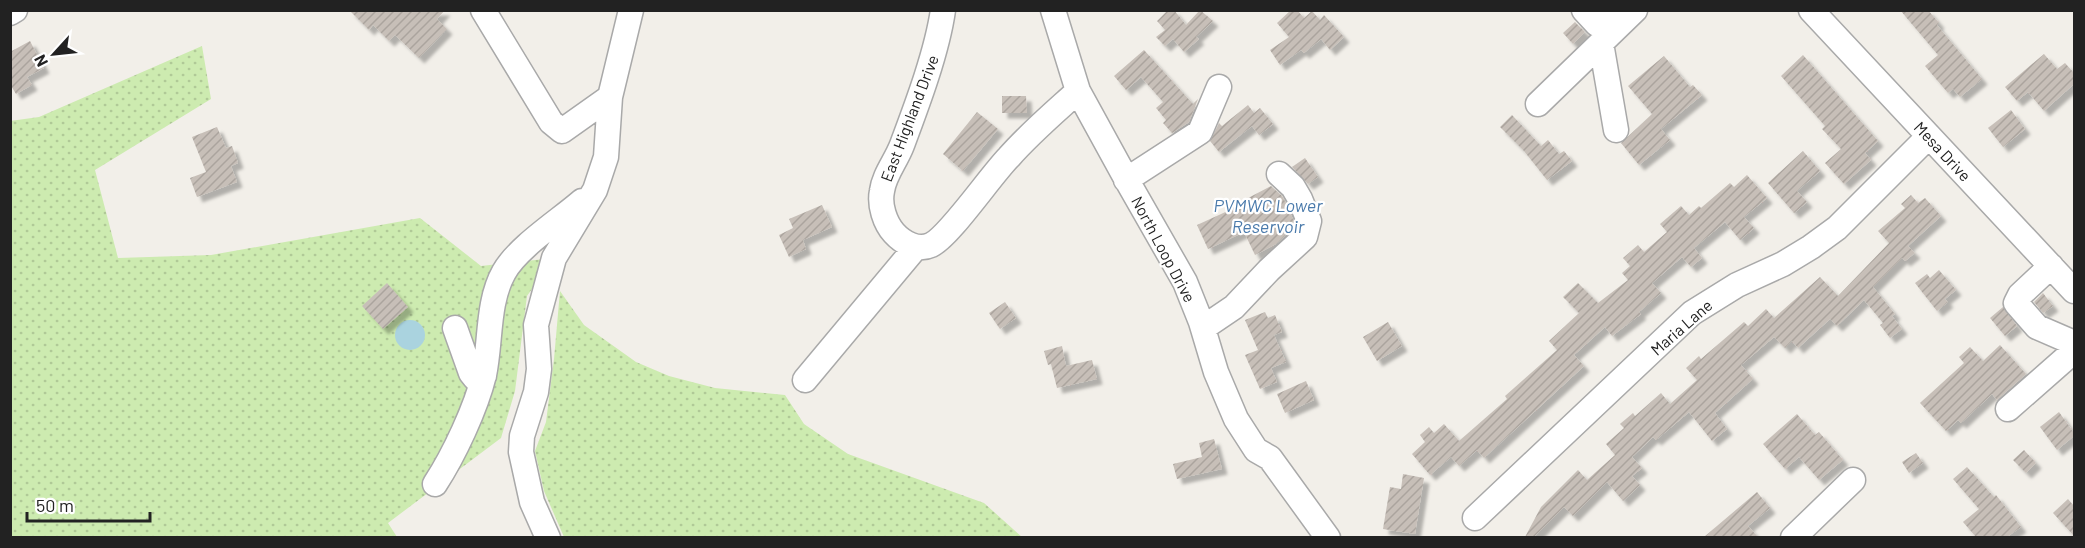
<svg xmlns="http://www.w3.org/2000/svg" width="2085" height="548" viewBox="0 0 2085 548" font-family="Barlow,sans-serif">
  <defs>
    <pattern id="grass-dots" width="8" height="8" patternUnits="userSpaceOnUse" patternTransform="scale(1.5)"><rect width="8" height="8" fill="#cdebb0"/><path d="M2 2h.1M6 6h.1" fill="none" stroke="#b0c997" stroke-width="1.8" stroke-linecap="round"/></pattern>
    <pattern id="building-hatch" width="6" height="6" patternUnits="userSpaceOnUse" patternTransform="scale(1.5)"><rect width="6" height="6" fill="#c7bfb8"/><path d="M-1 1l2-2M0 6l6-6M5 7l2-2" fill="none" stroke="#aba49e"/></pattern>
    <filter id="shadow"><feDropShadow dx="5.5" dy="5.5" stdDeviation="1.5" flood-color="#0004"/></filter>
  </defs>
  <rect width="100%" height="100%" fill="#f2efe9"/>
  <path fill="url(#grass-dots)" d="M202 46 211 99 95 170 118 258 211 255 420 218 481 266 554 258 527 296 515 391 501 438 388 523 397 537H11L10 121 39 117Z
    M560 291 584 325 636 362 669 376 715 388 785 395 804 424 848 454 984 503 1022 537H564L544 491 535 451 546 422 554 359Z"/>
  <path fill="#aad3df" d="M395 335a15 15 0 1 1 30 0a15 15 0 1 1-30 0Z"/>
  <path fill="url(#building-hatch)" filter="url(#shadow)" d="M349 10H445L437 19 447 29 419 58 395 35 389 41 373 25 369 30Z
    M1168 10H1174L1186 25 1200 10 1213 21 1196 37 1199 39 1184 52 1173 39 1165 46 1156 37 1165 30 1157 21Z
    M1291 10H1297L1304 18 1312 11 1320 20 1324 15 1344 37 1330 50 1321 39 1304 53 1301 50 1280 65 1270 50 1289 37 1277 23Z
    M1900 10H1928L1939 23 1937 25 1982 79 1960 97 1953 89 1948 93 1925 66 1938 55Z
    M1575 22 1585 32 1573 44 1563 33Z
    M30 41 44 68 27 77 32 85 16 94 10 84V52Z
    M1144 50 1193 104 1198 99 1189 122 1172 133 1163 123 1166 120 1156 108 1163 102 1141 77 1126 90 1114 76Z
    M2044 54 2057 69 2065 63 2074 73V84L2044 111 2028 92 2017 101 2005 87Z
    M1803 55 1878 141 1865 153 1871 160 1844 184 1825 163 1841 149 1822 129 1825 126 1781 76Z
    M1664 56 1690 87 1693 85 1702 95 1661 129 1670 140 1639 165 1621 143 1652 114 1628 86Z
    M1002 96H1026L1027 113H1002Z
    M1248 105 1254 113 1260 108 1273 124 1259 135 1252 126 1219 152 1210 141 1219 123 1222 126Z
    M2011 110 2025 129 2003 147 1988 128Z
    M977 112 998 129 963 171 943 154Z
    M1512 115 1541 146 1548 140 1559 154 1564 151 1572 161 1547 180 1524 151 1500 127Z
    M217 127 226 148 232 146 238 163 231 166 237 182 197 197 190 178 206 172 192 137Z
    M1803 151 1820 171 1797 191 1807 202 1794 213 1768 183Z
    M1305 158 1318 177 1308 184 1292 167Z
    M1747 175 1767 198 1744 217 1754 228 1740 240 1725 222 1694 248 1702 258 1691 267 1682 257 1652 283 1661 293 1639 312 1641 314 1612 336 1605 327 1574 355 1584 366 1484 458 1477 450 1459 466 1451 457 1430 475 1412 454 1425 442 1420 435 1429 427 1434 433 1444 424 1459 441 1507 399 1505 396 1557 350 1549 341 1579 313 1563 297 1578 283 1598 303 1628 280 1622 273 1630 266 1623 258 1638 245 1644 252 1667 232 1660 224 1681 206 1689 215 1699 206 1701 208 1730 183 1734 187Z
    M1271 186 1282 196 1287 205 1294 222 1292 229 1276 244 1255 255 1244 232 1208 249 1197 225 1232 209 1231 207Z
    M1911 195 1918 203 1925 198 1941 216 1908 246 1915 253 1905 261 1902 258 1873 287 1895 314 1892 316 1902 329 1890 338 1880 325 1883 323 1864 300 1837 326 1830 319 1798 348 1792 341 1785 348 1774 337 1741 365 1753 379 1715 413 1727 429 1712 441 1689 412 1656 440 1653 437 1632 457 1642 468 1632 476 1640 485 1623 501 1607 482 1573 516 1564 507 1534 537H1525L1541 507 1578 470 1587 480 1615 455 1606 444 1624 428 1620 424 1633 413 1635 416 1661 393 1670 404 1697 380 1686 368 1699 356 1701 359 1744 322 1748 326 1766 309 1774 318 1820 277 1838 296 1889 243 1878 231 1905 208 1901 204Z
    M822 205 832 227 803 240 806 249 789 257 779 235 793 228 789 219Z
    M1939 270 1956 290 1945 299 1948 302 1937 311 1915 283 1927 274 1930 278Z
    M387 283 408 307 383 329 362 306Z
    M2043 293 2053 306 2043 313 2034 302Z
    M1005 302 1016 318 1000 329 989 313Z
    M2003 307 2017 326 2005 336 1990 318Z
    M1265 312 1268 318 1275 315 1282 332 1274 335 1286 362 1271 368 1277 382 1260 389 1245 355 1258 350 1245 320Z
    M1388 322 1402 346 1377 361 1363 337Z
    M2000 345 2026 374 1997 400 1992 394 1961 423 1958 420 1946 431 1920 403 1964 363 1959 357 1970 347 1983 361Z
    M1062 346 1066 366 1092 360 1097 379 1057 388 1051 364 1048 365 1044 351Z
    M1306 381 1314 400 1285 413 1277 394Z
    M2059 412 2074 433V436L2057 450 2040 427Z
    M1797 414 1815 435 1819 432 1843 460 1819 480 1799 457 1785 469 1763 444Z
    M1214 439 1222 469 1177 479 1173 464 1202 457 1199 443Z
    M2024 450 2036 463 2026 473 2013 460Z
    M1916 453 1923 463 1909 473 1902 462Z
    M1967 467 1994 497 1996 495 2021 527 2007 537H1976L1963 522 1979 509 1953 479Z
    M1403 474 1424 478 1415 534 1383 529 1390 487 1401 489Z
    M1757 492 1770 508 1748 526 1758 537H1704Z
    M2068 499 2074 506V536L2053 513Z"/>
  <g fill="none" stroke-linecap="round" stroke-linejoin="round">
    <defs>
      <path id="minor" d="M483 10 551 122 562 131 610 97
        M943 10C937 52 917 105 902 145 896 161 884 175 882 191 879 205 885 223 894 233 903 243 918 251 931 245 949 237 991 175 1009 157 1030 133 1055 112 1078 91
        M1053 10 1078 91 1129 184 1185 282 1201 322 1216 372 1236 419 1256 450 1270 458 1328 538
        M1584 10 1597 24 1612 10
        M1811 10 2074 291
        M10 13 15 10
        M1601 43 1616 130
        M1538 104 1635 10
        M1126 180 1200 132 1219 87
        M2051 266 2020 295 2016 303 2037 327 2074 343
        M455 328 471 373 475 378 484 376
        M1203 328 1234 307 1269 270 1305 237 1309 221 1300 199 1293 187 1279 174
        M805 380 916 247
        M2008 409 2074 351
        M435 484C454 455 476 408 484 375 491 342 487 302 504 272 518 247 559 221 582 201
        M1475 518 1692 313 1737 285 1783 264 1811 247 1837 228 1929 136
        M548 538 532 502 521 452 522 436 536 392 539 369 536 325 554 258 595 190 606 157 610 97 631 10
        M1793 538 1853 480"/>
    </defs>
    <use href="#minor" stroke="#a9a9a9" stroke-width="27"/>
    <use href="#minor" stroke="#fff" stroke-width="24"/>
  </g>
  <g text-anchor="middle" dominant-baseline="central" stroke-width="4.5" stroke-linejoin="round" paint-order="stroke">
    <g font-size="16" fill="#222" stroke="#fff">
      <text transform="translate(909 118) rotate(-69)">East Highland Drive</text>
      <text transform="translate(1943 151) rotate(47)">Mesa Drive</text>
      <text transform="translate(1164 249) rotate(62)">North Loop Drive</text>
      <text transform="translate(1681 327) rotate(-41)">Maria Lane</text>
    </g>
    <g font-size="18" font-style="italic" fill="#4a7aab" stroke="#fff">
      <text x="1268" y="205">PVMWC Lower<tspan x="1268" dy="21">Reservoir</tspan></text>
    </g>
  </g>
  <rect width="2085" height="548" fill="none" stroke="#222222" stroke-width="24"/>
  <g transform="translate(54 54) rotate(243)" stroke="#ffffff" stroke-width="4.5" paint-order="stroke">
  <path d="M0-4.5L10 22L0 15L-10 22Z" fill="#222222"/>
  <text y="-9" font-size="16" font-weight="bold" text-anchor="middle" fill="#222222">N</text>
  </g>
  <path d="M27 512v9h123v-9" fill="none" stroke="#222222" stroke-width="3"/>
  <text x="36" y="512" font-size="18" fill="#222222" stroke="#ffffff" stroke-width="4.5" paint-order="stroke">50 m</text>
</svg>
